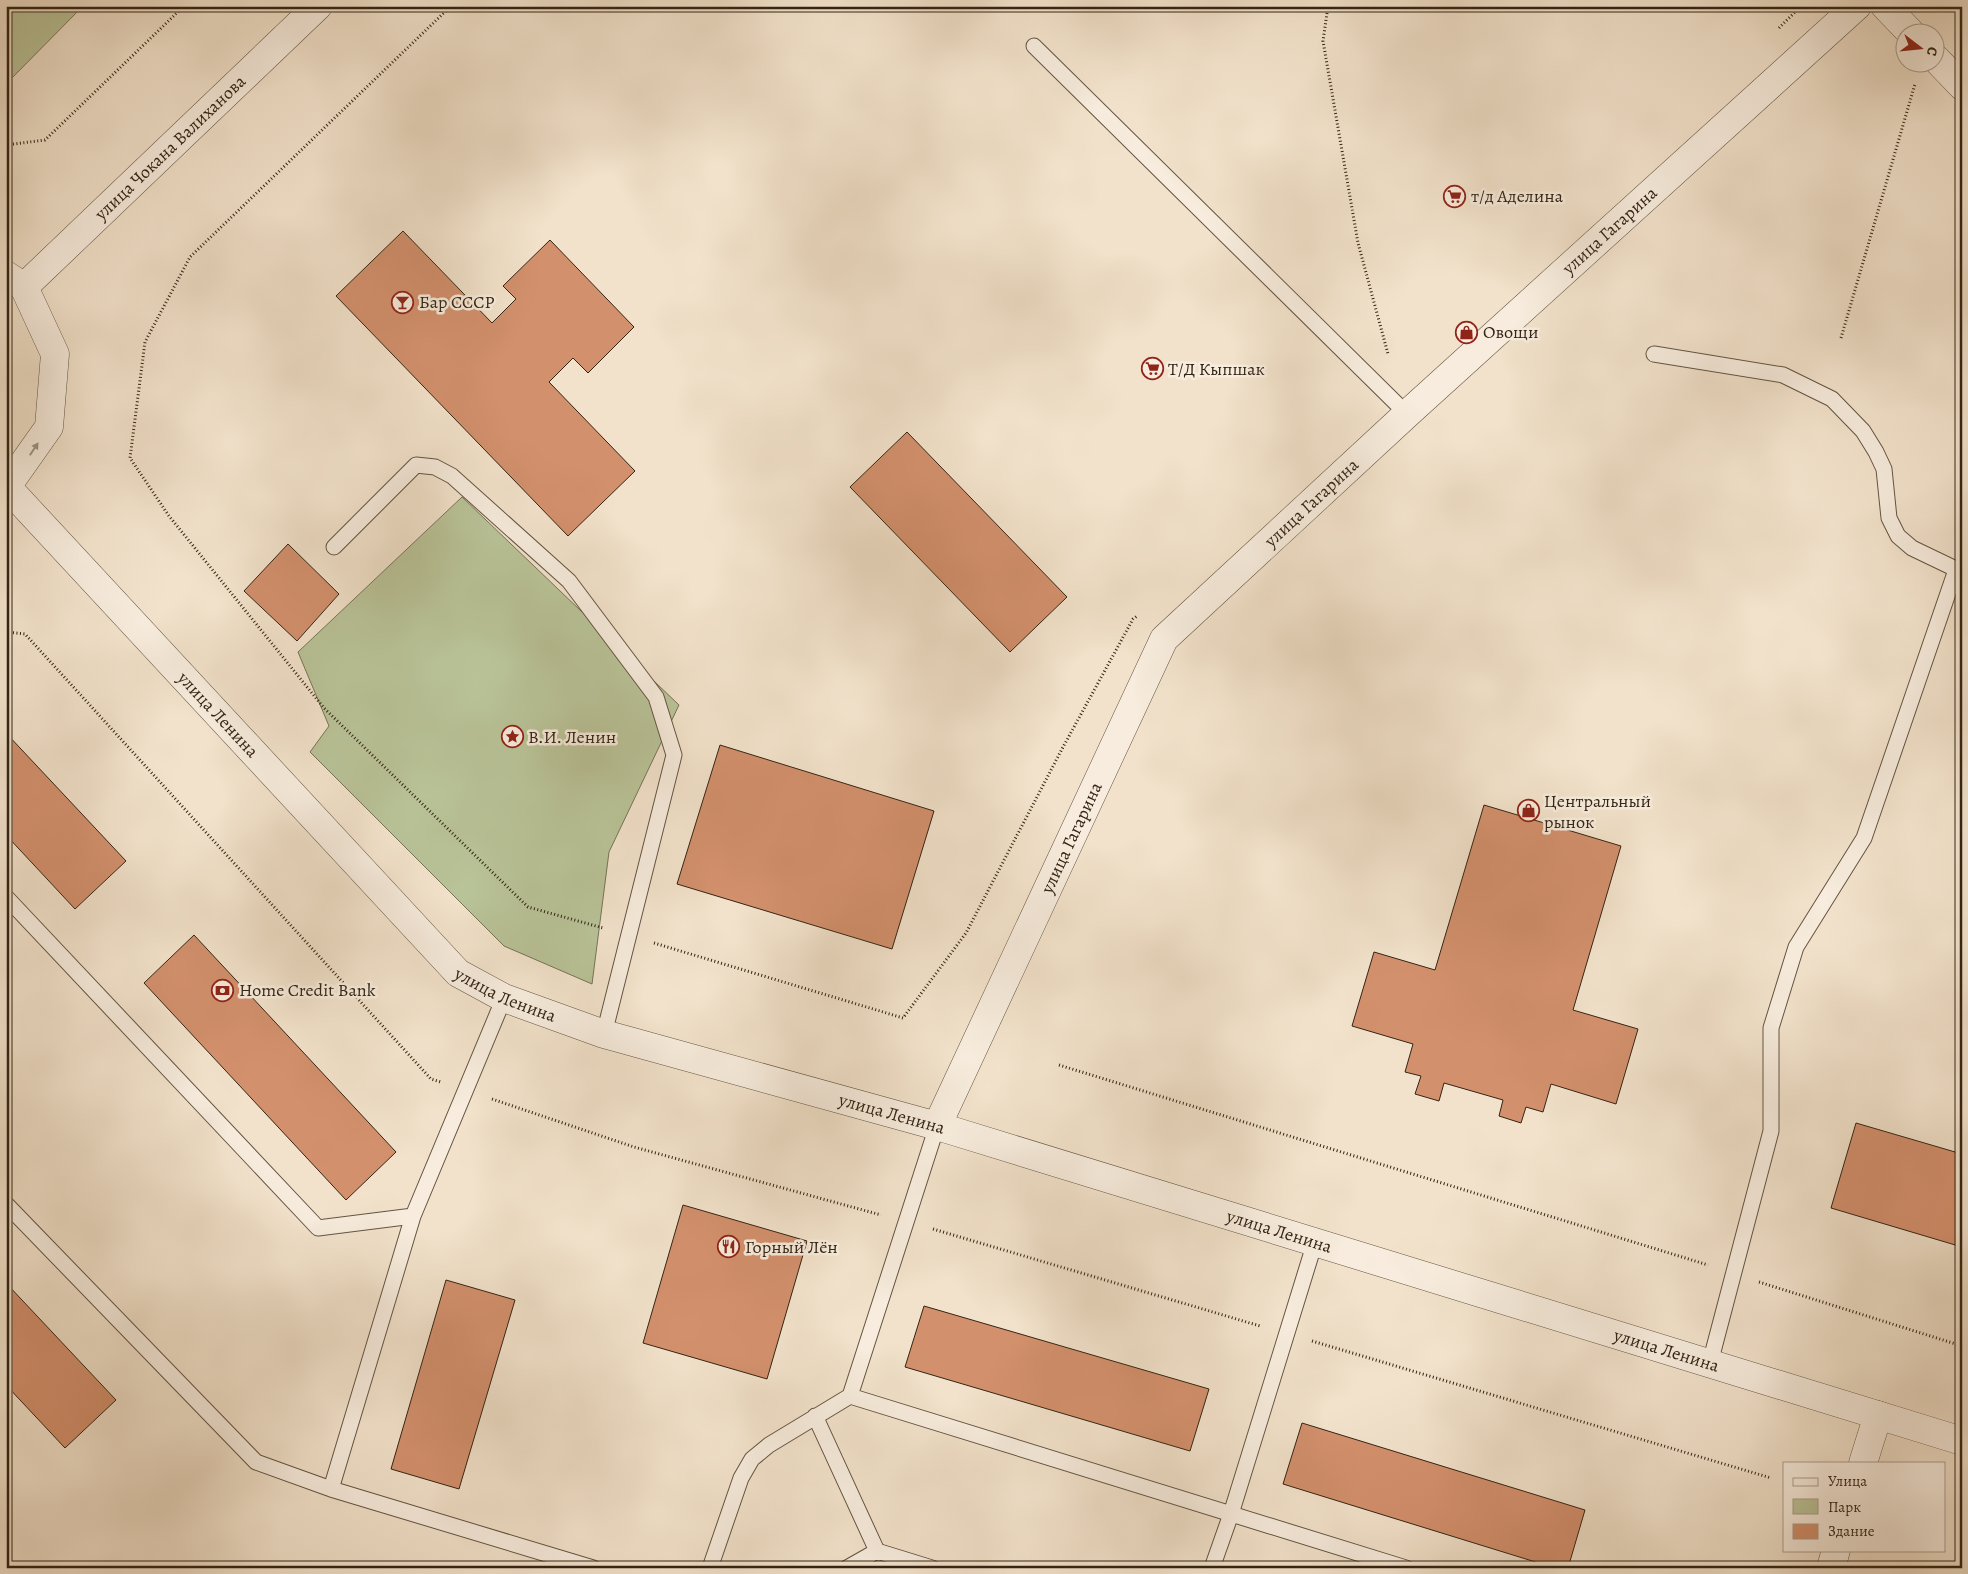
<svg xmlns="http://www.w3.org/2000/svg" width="1968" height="1574" viewBox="0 0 1968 1574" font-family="Alegreya,serif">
  <rect width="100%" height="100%" fill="#f2e2cb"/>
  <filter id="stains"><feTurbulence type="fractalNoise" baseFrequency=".004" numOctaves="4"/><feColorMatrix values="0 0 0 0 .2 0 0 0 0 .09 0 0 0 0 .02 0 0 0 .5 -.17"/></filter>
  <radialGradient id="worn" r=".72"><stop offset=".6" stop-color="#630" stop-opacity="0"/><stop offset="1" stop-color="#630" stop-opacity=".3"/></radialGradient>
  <path fill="#b9c398" stroke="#767456" d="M6 6H83L6 84Z
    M462 497 679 705 609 852 592 984 504 946 310 752 329 726 298 652Z"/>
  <path fill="#d3906d" stroke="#332414" d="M403 231 492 323 516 299 503 286 550 240 634 327 588 373 573 358 549 382 635 471 568 536 336 296Z
    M907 432 1067 597 1010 652 850 487Z
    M288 544 339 594 297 641 244 591Z
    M6 733 126 861 75 909 6 835Z
    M720 745 934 811 892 949 677 884Z
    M1484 805 1621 846 1573 1010 1638 1029 1616 1104 1551 1084 1543 1112 1526 1107 1521 1123 1499 1116 1503 1100 1444 1083 1439 1101 1415 1094 1421 1076 1405 1072 1413 1044 1352 1026 1374 952 1435 970Z
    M194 935 396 1152 346 1200 144 983Z
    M1856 1123 1962 1154V1247L1831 1208Z
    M683 1205 807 1241 767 1379 643 1343Z
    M446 1280 515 1300 459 1489 391 1469Z
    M6 1283 116 1400 65 1448 6 1385Z
    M924 1306 1209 1389 1190 1451 905 1367Z
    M1302 1423 1585 1510 1568 1568H1555L1283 1484Z"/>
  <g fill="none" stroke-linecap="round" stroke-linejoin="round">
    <defs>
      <path id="service" d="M1034 46 1407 414
        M1654 354 1783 375 1832 399 1863 431 1876 452 1884 469 1889 518 1898 536 1912 548 1962 572
        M334 547 416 465 435 467 452 476 569 581 656 697 674 755 604 1034
        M6 897 318 1228 413 1216 504 998
        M6 1204 256 1462 331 1489 593 1568
        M1710 1363 1771 1131V1028L1796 947 1864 838 1956 570
        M850 1396 1406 1568
        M815 1416 877 1551 932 1568
        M331 1489 413 1216
        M710 1568 741 1478 752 1459 769 1445 850 1396 937 1126
        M847 1568 877 1551
        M1212 1568 1231 1514 1315 1242"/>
      <path id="minor" d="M1885 6 1910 32
        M1936 59 1962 86"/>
      <g id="tertiary">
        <path d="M6 275 24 287 55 354 49 427 6 488"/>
        <path id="s1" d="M24 287 318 6"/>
        <path id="s2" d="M8 488 458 973 504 998 604 1034 937 1126 1962 1441"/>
        <path id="s3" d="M937 1126 1164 639 1407 414 1857 6"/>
        <path d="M1863 1463 1878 1415"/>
        <path d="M1831 1568 1836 1550"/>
      </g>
    </defs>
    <use href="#service" stroke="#635442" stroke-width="17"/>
    <use href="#minor" stroke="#635442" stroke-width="29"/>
    <use href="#tertiary" stroke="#635442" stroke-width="29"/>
    <path stroke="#332414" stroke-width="3" stroke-dasharray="1 2.5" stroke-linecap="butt" d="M451 6 190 257 145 342 130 458 169 516 324 708 528 907 603 928
      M1328 6 1323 41 1358 243 1388 354
      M1779 28 1801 6
      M6 145 45 140 184 6
      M1841 338 1915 84
      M6 632 25 634 431 1079 441 1082
      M654 943 903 1018 966 933 1062 749 1133 619 1137 616
      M1059 1065 1708 1265
      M492 1099 634 1147 881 1215
      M933 1229 1260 1326
      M1759 1282 1962 1346
      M1312 1341 1771 1478"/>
    <use href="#service" stroke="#f7ecdd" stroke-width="15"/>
    <use href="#minor" stroke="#f7ecdd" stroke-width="28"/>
    <use href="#tertiary" stroke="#f7ecdd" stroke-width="28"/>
  </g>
  <defs><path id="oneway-solid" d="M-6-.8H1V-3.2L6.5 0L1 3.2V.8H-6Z" transform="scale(1.25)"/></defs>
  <use fill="#9f9283" href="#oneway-solid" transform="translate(34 449) rotate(-56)"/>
  <defs>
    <symbol id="supermarket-ring" viewBox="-11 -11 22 22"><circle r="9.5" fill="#f7ecdd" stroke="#8f2418" stroke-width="1.5"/><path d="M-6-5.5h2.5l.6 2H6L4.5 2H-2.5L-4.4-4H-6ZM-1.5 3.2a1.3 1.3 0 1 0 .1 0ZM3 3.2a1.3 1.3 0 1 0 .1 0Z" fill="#8f2418"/></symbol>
    <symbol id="bar-ring" viewBox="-11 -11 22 22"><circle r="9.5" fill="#f7ecdd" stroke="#8f2418" stroke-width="1.5"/><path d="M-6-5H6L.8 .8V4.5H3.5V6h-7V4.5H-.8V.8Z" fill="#8f2418"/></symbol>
    <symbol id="shop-ring" viewBox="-11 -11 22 22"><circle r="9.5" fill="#f7ecdd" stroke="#8f2418" stroke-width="1.5"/><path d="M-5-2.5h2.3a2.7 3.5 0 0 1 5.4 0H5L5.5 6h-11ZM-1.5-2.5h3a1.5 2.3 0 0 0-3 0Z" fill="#8f2418"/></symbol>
    <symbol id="sight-ring" viewBox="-11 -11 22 22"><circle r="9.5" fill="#f7ecdd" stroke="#8f2418" stroke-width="1.5"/><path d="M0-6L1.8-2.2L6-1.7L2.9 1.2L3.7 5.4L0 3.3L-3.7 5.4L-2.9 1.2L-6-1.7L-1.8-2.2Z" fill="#8f2418"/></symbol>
    <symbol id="bank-ring" viewBox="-11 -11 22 22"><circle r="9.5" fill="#f7ecdd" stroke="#8f2418" stroke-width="1.5"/><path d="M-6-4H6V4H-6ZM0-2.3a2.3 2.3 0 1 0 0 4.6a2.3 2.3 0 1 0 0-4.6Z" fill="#8f2418"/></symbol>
    <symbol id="restaurant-ring" viewBox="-11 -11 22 22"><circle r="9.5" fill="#f7ecdd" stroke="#8f2418" stroke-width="1.5"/><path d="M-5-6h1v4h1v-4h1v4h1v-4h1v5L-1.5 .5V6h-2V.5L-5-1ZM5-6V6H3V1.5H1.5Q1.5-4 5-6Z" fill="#8f2418"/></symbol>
  </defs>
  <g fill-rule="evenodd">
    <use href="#supermarket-ring" x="1442" y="184" width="25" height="25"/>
    <use href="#bar-ring" x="390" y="290" width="25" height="25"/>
    <use href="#shop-ring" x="1454" y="320" width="25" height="25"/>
    <use href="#supermarket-ring" x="1140" y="356" width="25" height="25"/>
    <use href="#sight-ring" x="500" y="724" width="25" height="25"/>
    <use href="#shop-ring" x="1516" y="798" width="25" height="25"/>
    <use href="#bank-ring" x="210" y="978" width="25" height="25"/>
    <use href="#restaurant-ring" x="716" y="1234" width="25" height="25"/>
  </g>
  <g text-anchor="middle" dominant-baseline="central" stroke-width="5" stroke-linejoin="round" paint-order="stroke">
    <g font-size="18" fill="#332414" stroke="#f7ecdd">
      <text stroke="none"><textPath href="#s1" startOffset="202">улица Чокана Валиханова</textPath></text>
      <text stroke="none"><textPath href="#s3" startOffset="1142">улица Гагарина</textPath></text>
      <text stroke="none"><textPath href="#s3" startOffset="738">улица Гагарина</textPath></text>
      <text stroke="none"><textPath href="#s2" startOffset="309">улица Ленина</textPath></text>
      <text stroke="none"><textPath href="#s3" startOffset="318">улица Гагарина</textPath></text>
      <text stroke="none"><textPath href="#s2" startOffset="714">улица Ленина</textPath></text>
      <text stroke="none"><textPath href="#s2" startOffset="1119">улица Ленина</textPath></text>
      <text stroke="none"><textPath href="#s2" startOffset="1524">улица Ленина</textPath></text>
      <text stroke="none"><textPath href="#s2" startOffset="1929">улица Ленина</textPath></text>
    </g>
    <g font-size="18" fill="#332414" stroke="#f7ecdd" text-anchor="start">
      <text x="1471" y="196">т/д Аделина</text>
      <text x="419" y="302">Бар СССР</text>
      <text x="1483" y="332">Овощи</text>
      <text x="1168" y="369">Т/Д Кыпшак</text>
      <text x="528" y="737">В.И. Ленин</text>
      <text x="1544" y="801">Центральный<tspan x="1544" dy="21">рынок</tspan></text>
      <text x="239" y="990">Home Credit Bank</text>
      <text x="745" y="1247">Горный Лён</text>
    </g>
  </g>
  <rect width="1968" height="1574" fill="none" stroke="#f2e2cb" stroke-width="25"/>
  <rect x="8" y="8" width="1953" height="1559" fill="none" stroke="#332414" stroke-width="2.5"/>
  <rect x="12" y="12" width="1943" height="1549" fill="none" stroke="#332414"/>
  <rect x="1783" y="1462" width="162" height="90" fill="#f7ecdd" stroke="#a99c8d"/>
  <rect x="1793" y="1478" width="25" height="8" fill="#f7ecdd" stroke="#a99c8d"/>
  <text x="1828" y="1486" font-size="15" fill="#332414">Улица</text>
  <rect x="1793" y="1499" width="25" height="15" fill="#b9c398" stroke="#a99c8d"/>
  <text x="1828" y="1512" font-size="15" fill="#332414">Парк</text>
  <rect x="1793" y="1524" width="25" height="15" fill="#d3906d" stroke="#a99c8d"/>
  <text x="1828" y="1536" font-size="15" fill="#332414">Здание</text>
  <g transform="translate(1920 48) rotate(106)"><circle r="24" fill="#f7ecdd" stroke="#a99c8d"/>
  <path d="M0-4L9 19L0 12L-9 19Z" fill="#8f2418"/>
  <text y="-8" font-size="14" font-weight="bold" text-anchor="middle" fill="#332414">С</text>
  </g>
  <rect width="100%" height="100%" filter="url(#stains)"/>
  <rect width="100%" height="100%" fill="url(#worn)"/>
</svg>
